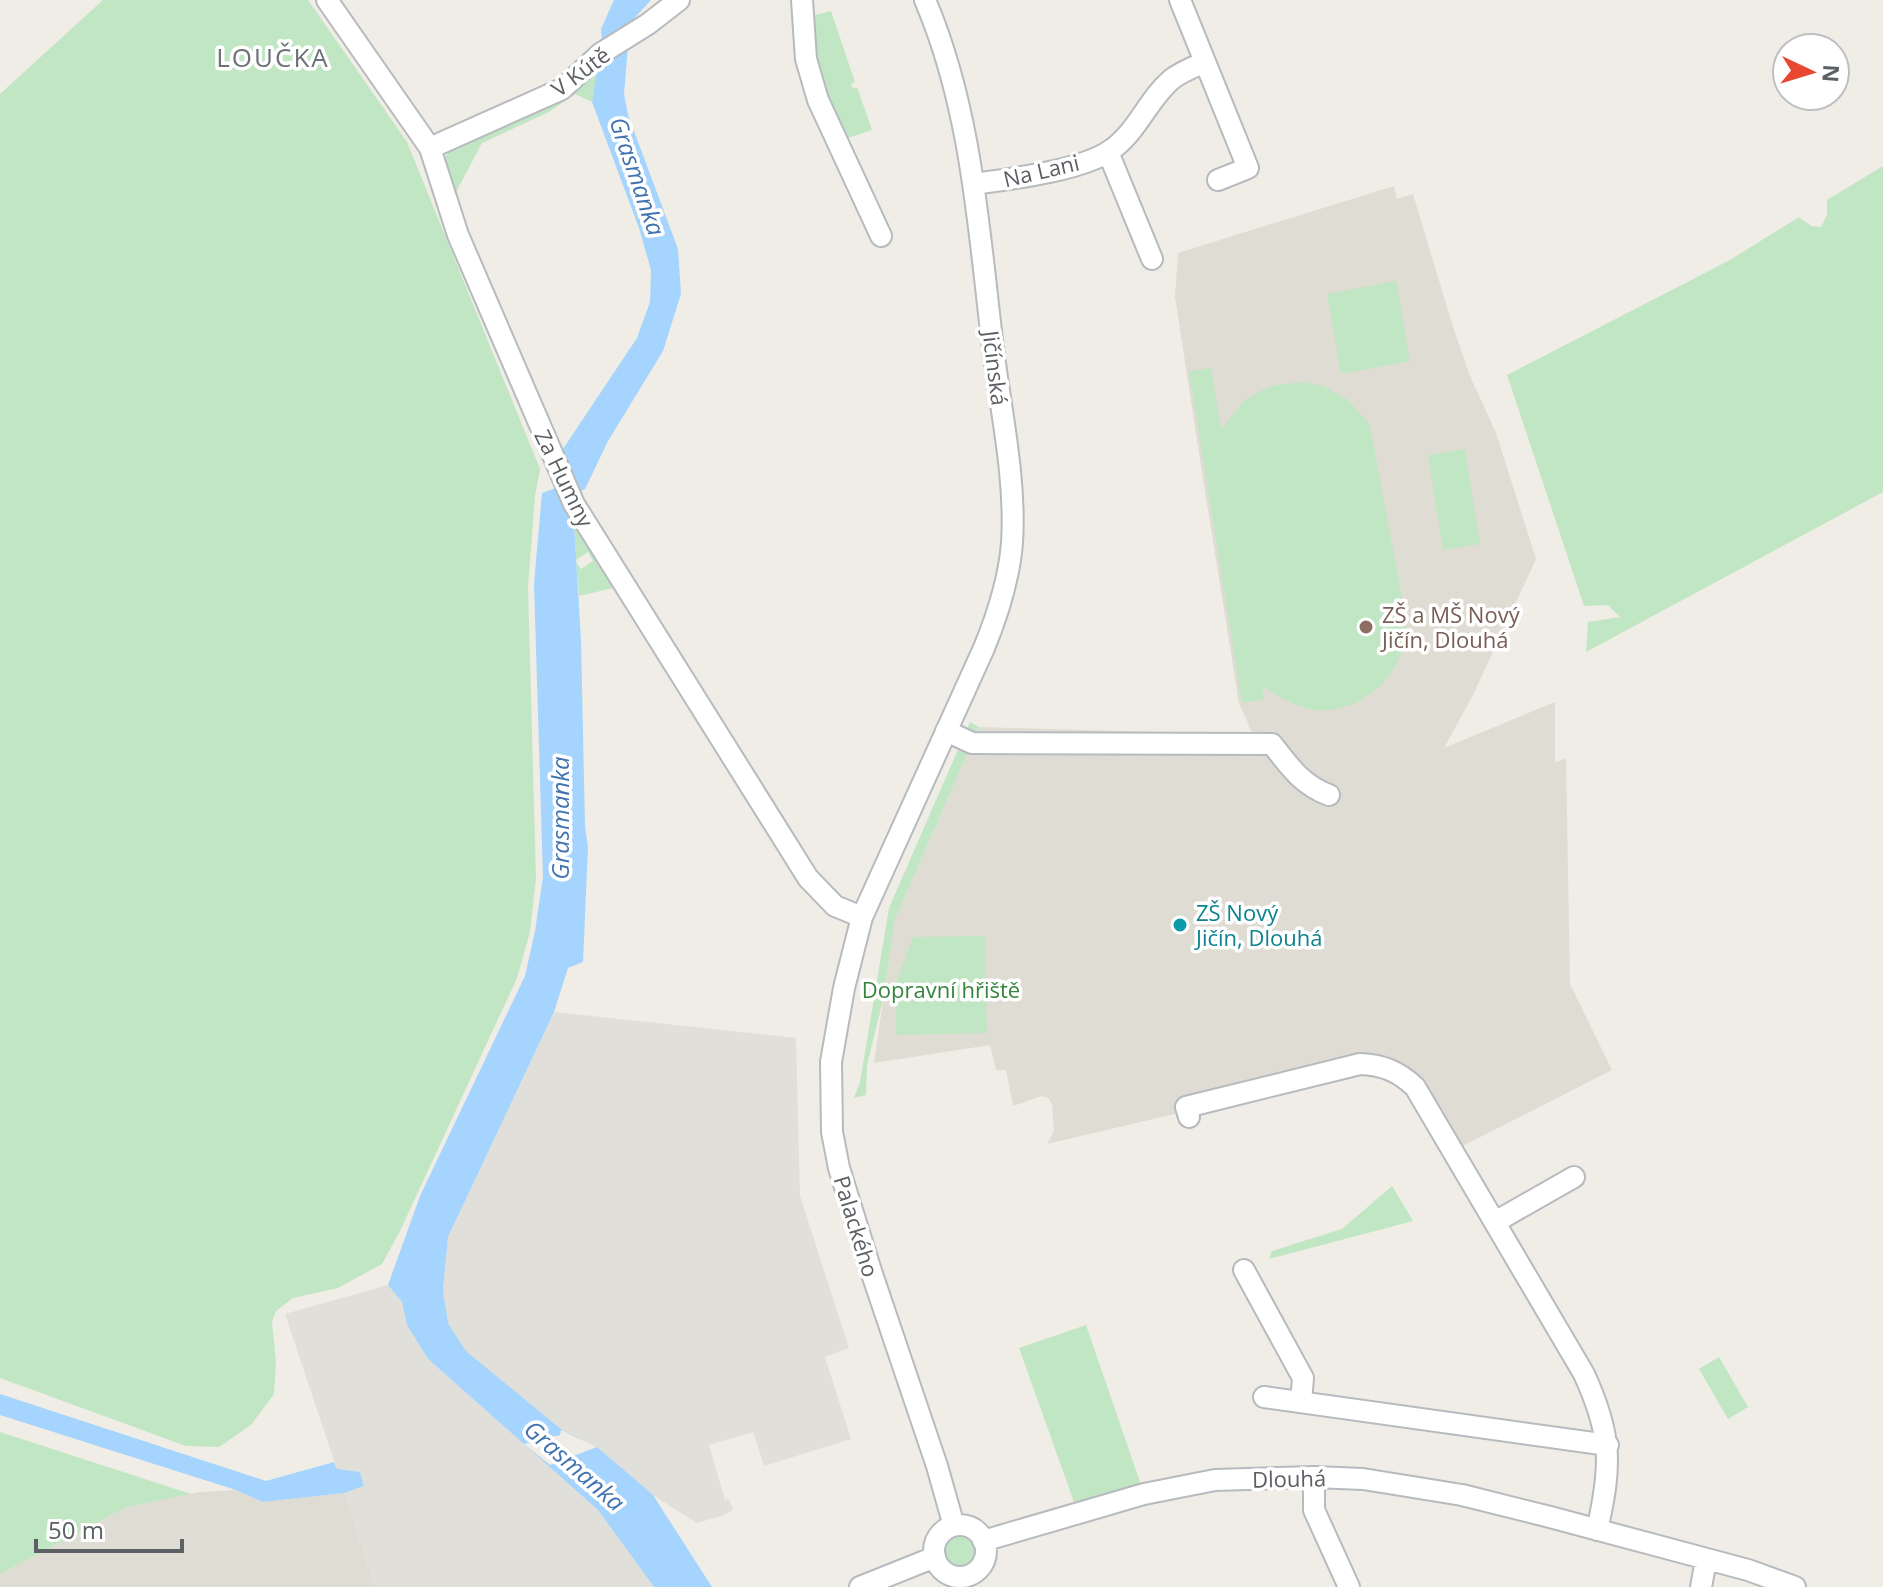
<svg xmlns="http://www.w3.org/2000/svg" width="1883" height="1587" viewBox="0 0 1883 1587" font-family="'Open Sans',sans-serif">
  <rect width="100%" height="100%" fill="#efede5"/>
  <path fill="#e0dfd9" d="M554 1012 796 1038 800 1196 849 1348 825 1357 851 1439 764 1466 753 1432 709 1445 725 1500 729 1499 733 1510 721 1516 697 1523 653 1495 561 1430 466 1351 448 1323 443 1290 448 1237Z
    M388 1285 402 1302 407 1325 428 1359 598 1510 654 1587H375L344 1493 364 1486 360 1473 337 1469 285 1314Z"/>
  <path fill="#dfdcd3" d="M1394 186 1397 199 1413 194 1454 330 1470 376 1496 433 1536 559 1473 695 1444 748 1555 702V763L1566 758 1570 984 1612 1070 1457 1149 1391 1063 1047 1144 1054 1131 1052 1104 1048 1098 1041 1096 1013 1106 1006 1070H996L990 1045 874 1063 895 919 979 727 1253 735 1239 703 1201 466 1175 297 1178 253Z
    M236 1490 263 1502 344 1493 375 1587H0V1574L127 1507 199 1492Z"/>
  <path fill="#c1e6c3" d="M103 0H308L407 142 540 469 535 496 528 587 536 878 530 932 517 978 399 1233 382 1264 338 1288 293 1298 276 1311 272 1322 276 1362 274 1394 251 1425 219 1447 186 1446 0 1378V94Z
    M831 11 855 82 851 84 853 89 857 87 872 130 842 140C825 97 815 62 811 16Z
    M598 68 592 102 575 94 549 112 482 143 454 196C447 179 438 165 451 148Z
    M1883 166V492L1586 652 1588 622 1620 617 1608 605 1584 606 1507 375 1730 260 1799 217 1811 226 1821 227 1827 215V200Z
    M1396 281 1410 361 1341 374 1327 294Z
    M1211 368 1221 429 1245 400 1270 386 1302 382 1323 386 1347 399 1370 425 1405 614C1405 629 1405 643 1400 657 1386 692 1343 719 1305 708 1288 703 1276 695 1262 685L1264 699 1242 703 1189 371Z
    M1465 449 1480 544 1443 550 1428 455Z
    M574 525 613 588 579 596 576 562 581 569 593 561 588 552 576 560Z
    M970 722 979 727 895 919 884 996 867 1065 866 1095 854 1098 860 1082 889 908Z
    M985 936 987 1033 896 1035V983L913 937Z
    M1392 1186 1413 1221 1269 1259 1272 1251 1342 1229Z
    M1086 1325 1141 1485 1074 1502 1019 1348Z
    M1719 1357 1748 1407 1728 1419 1699 1369Z
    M0 1432 191 1494 127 1507 0 1574Z
    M943 1551a17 17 0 1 1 34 0a17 17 0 1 1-34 0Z"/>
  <path fill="#a5d4fe" d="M614 0H651L630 23 624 94 628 115 678 249 681 294 663 351 608 441 585 489 579 492 569 516 574 525 581 640 585 826 588 847 583 962 568 968 554 1012 448 1237 443 1290 448 1323 466 1351 562 1430 597 1447 653 1495 712 1587H654L598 1510 428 1359 407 1325 402 1302 388 1285 420 1196 525 976 535 931 543 877 534 584 542 493 556 488 565 464 563 449 637 338 650 302 651 270 639 228 592 102 602 40 601 29Z
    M0 1394 266 1481 334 1462 337 1469 360 1472 364 1486 344 1493 263 1502 236 1490 0 1415Z"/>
  <path fill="#efede5" d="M561 1430 597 1447 550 1465 524 1444 560 1435Z"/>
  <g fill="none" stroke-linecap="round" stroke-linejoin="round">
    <defs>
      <path id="minor" d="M327 0 430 148 458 235 574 504 808 878 835 906 862 917
        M802 0 806 59 818 100 881 236
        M925 0C973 112 979 236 994 356 1002 417 1016 481 1012 543 1009 580 998 614 984 648L862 917 844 988 831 1062 832 1132 839 1168 871 1271 937 1466 954 1526
        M1180 0 1248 168 1218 180
        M430 148 562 89 600 54 648 24 679 0
        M1108 152 1152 259
        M973 184C1010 179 1081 171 1111 150 1138 131 1148 99 1172 79 1181 72 1194 67 1205 62
        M946 731 972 743 1272 744C1289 766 1302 785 1329 795
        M1189 1117 1186 1107 1360 1064C1383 1065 1398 1071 1415 1087L1584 1374C1612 1435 1612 1465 1597 1530
        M1495 1222 1574 1177
        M1244 1270 1303 1378 1301 1402
        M1264 1397 1608 1445
        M1314 1477V1510L1349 1587
        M934 1551a26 26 0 1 1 52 0a26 26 0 1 1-52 0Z
        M983 1541 1144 1494 1215 1480 1314 1477 1363 1479 1462 1495 1550 1517 1748 1570 1795 1587
        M860 1587 935 1557
        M1701 1587 1706 1560"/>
    </defs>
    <use href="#minor" stroke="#b7babe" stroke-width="24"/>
    <use href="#minor" stroke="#fff" stroke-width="20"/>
  </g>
  <circle fill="#8d6e63" stroke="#fff" stroke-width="3" cx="1366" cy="627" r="8"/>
  <circle fill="#0f9aa8" stroke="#fff" stroke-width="3" cx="1180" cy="925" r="8"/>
  <g text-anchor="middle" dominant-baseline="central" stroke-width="7" stroke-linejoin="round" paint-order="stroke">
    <g font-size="22" fill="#5c6065" stroke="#fff">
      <text transform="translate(580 71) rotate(-37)">V Kútě</text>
      <text transform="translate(1041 170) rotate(-13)">Na Lani</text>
      <text transform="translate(996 368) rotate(83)">Jičínská</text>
      <text transform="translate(565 478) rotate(64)">Za Humny</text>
      <text transform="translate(857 1226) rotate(73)">Palackého</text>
      <text transform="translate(1289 1478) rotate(-1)">Dlouhá</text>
    </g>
    <g font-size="22" fill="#785e54" stroke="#fff" text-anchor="start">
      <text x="1382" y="614">ZŠ a MŠ Nový<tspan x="1382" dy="25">Jičín, Dlouhá</tspan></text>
    </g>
    <g font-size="22" fill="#0d838f" stroke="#fff" text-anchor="start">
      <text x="1196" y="912">ZŠ Nový<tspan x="1196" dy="25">Jičín, Dlouhá</tspan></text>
    </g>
    <g font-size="22" fill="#35843c" stroke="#fff">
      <text x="941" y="989">Dopravní hřiště</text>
    </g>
    <g font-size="24" font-style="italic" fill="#4273b1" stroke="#fff">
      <text transform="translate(638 176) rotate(71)">Grasmanka</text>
      <text transform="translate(559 818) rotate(-90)">Grasmanka</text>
      <text transform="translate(575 1465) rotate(41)">Grasmanka</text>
    </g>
    <g font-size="26" letter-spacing="2" fill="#6d7277" stroke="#fff">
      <text x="273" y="57">LOUČKA</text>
    </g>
  </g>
  <g transform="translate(1811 72) rotate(94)"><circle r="38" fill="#ffffff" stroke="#bebfc1" stroke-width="2"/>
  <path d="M0-6L14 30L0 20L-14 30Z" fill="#e84731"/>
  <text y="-12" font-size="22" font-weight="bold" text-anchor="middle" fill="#5c6065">N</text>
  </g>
  <path d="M36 1539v12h146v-12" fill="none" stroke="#5c6065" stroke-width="4"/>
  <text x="48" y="1539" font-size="24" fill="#5c6065" stroke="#ffffff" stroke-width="6" paint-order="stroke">50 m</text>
</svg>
